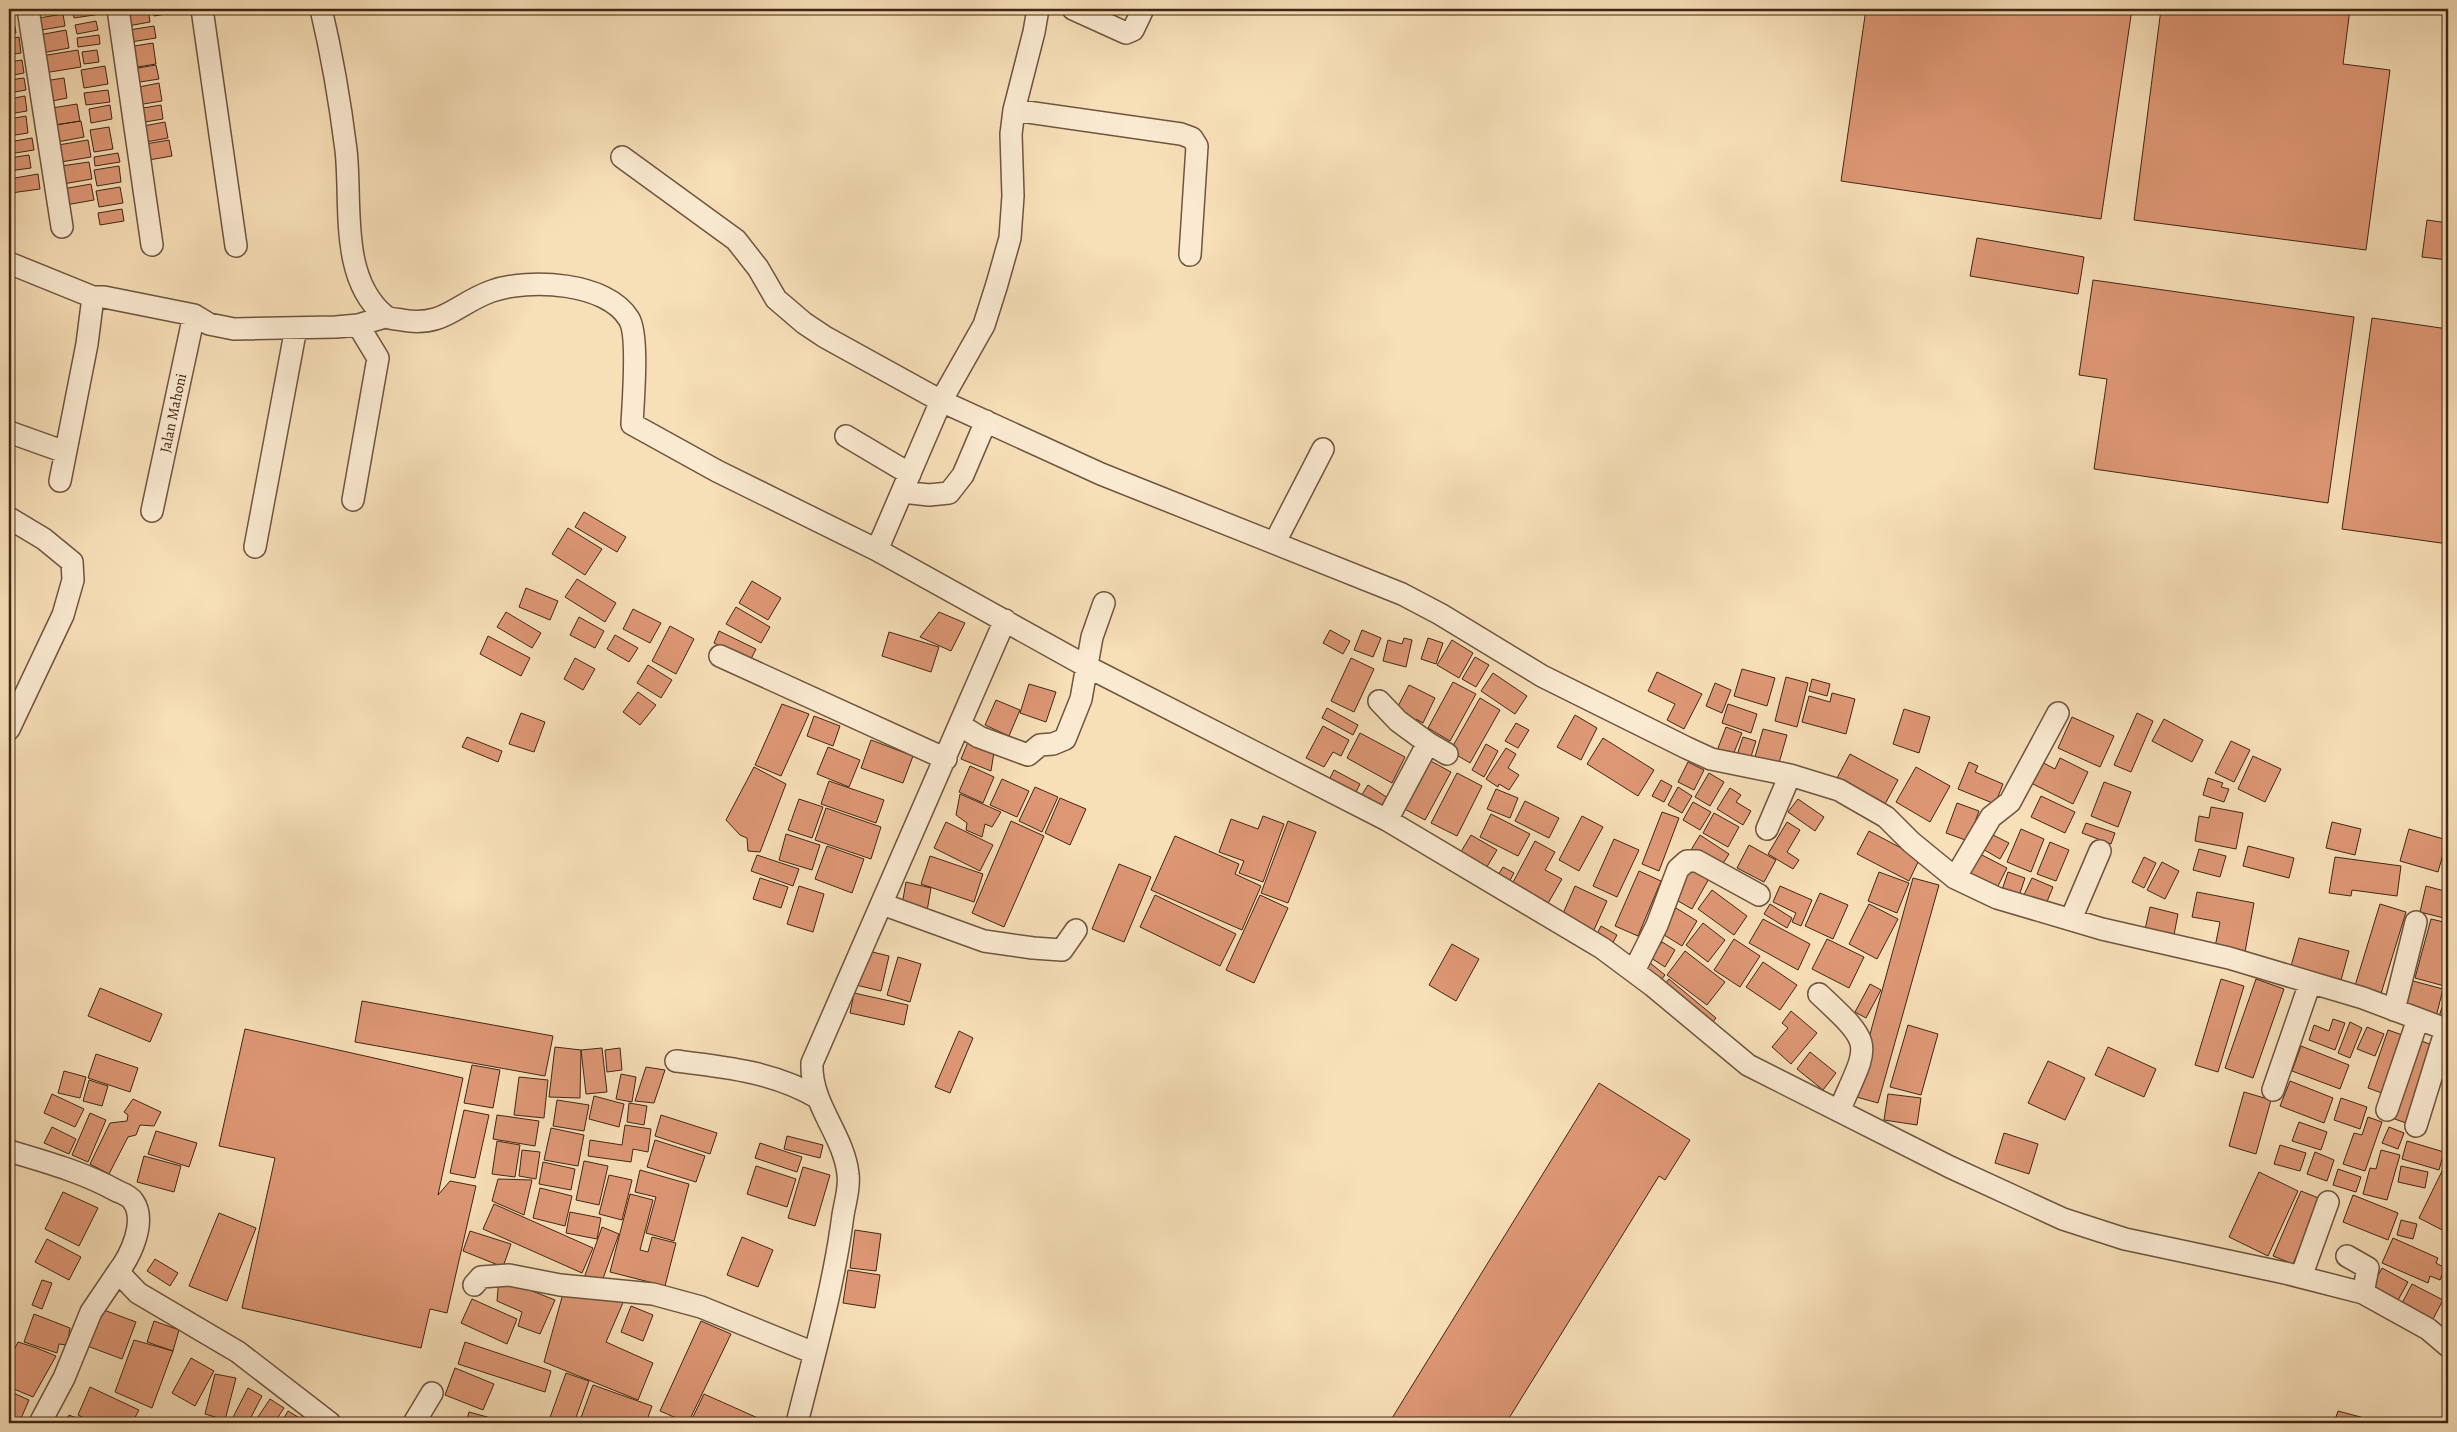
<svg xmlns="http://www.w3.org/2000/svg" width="2457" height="1432" viewBox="0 0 2457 1432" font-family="Alegreya,serif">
  <rect width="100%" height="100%" fill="#f7dfb8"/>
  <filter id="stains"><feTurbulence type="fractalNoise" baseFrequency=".004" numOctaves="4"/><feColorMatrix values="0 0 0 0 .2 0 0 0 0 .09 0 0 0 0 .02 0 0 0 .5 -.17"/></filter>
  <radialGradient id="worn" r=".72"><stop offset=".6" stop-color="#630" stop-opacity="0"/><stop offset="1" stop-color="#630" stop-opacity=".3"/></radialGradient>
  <path fill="#de9775" stroke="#422615" d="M9 9H16L17 14 9 15Z
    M35 9H66L36 15Z
    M72 9H100L101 14 74 18Z
    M148 9 150 22 128 26 125 10Z
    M153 9H182L183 11 154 16Z
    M1866 9H2132L2101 219 1841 181Z
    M2161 9H2350L2343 64 2390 70 2366 250 2134 220Z
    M63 14 65 26 35 31 33 19Z
    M96 21 98 30 77 34 75 25Z
    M9 22H14L16 33 9 34Z
    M154 26 156 38 124 43 123 31Z
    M66 30 69 48 42 53 39 35Z
    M99 35 100 44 78 47 77 38Z
    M19 37 21 53 9 55V39Z
    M153 43 156 64 131 68 128 47Z
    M78 50 81 67 44 73 41 56Z
    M97 50 99 62 84 64 82 52Z
    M22 60 24 73 9 76V62Z
    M156 65 159 79 134 83 132 69Z
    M105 66 108 84 84 88 81 70Z
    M24 78 26 90 9 93V80Z
    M64 78 67 98 47 102 44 81Z
    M159 83 162 101 137 105 134 88Z
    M108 90 110 102 86 105 84 93Z
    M25 96 27 111 9 114V99Z
    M77 104 80 121 49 126 46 109Z
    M110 105 112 119 91 123 89 109Z
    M161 105 163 119 139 123 137 109Z
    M26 116 28 133 9 136V119Z
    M81 121 84 137 52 143 49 126Z
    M165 122 168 138 141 143 138 127Z
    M109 127 113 149 94 152 90 130Z
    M32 138 34 150 9 154V142Z
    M88 140 91 157 55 163 52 146Z
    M169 140 172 156 143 161 140 145Z
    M118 153 120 162 95 166 94 157Z
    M29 155 31 168 9 171V158Z
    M89 162 92 179 57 185 54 167Z
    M119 166 121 182 97 186 94 170Z
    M38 174 40 189 11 193 9 179Z
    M91 184 94 200 60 206 57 190Z
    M120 187 123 203 99 207 96 191Z
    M122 209 124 221 100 225 98 213Z
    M2427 220 2448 223V260L2422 257Z
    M1977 238 2084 257 2078 294 1970 276Z
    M2093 280 2354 317 2328 503 2094 469 2107 379 2079 375Z
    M2372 318 2448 329V544L2342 529Z
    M584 512 626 537 617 552 575 527Z
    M568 528 602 549 585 575 552 554Z
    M577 579 616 603 605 622 565 597Z
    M752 581 781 598 768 620 739 603Z
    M526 588 558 601 550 620 519 607Z
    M736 607 770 627 761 643 726 624Z
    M633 609 661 623 650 643 623 629Z
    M506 612 541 633 532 648 497 627Z
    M939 612 965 623 951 651 920 637Z
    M579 617 604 631 595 648 570 635Z
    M670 626 694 639 676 674 652 661Z
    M1330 630 1350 641 1343 654 1323 643Z
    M1362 630 1381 638 1373 657 1354 650Z
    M719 631 756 649 750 661 714 643Z
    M889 632 939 647 931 672 882 656Z
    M615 635 638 648 629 662 607 649Z
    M488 636 530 658 521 676 480 654Z
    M1404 638 1412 640 1406 667 1383 661 1388 640 1402 644Z
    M1428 638 1443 643 1436 664 1421 659Z
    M1452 640 1473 653 1459 678 1437 665Z
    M1475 657 1489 665 1476 687 1462 679Z
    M575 658 595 669 583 690 564 679Z
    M1351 658 1374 669 1354 712 1331 701Z
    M648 665 672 680 661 698 637 683Z
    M1742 669 1775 678 1767 706 1734 696Z
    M1657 672 1702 694 1684 729 1667 720 1675 704 1648 691Z
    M1493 673 1527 696 1515 714 1481 691Z
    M1786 677 1808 683 1797 727 1775 721Z
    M1812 679 1830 684 1827 696 1809 691Z
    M1453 682 1476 694 1450 741 1428 728Z
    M1715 683 1731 690 1722 713 1706 706Z
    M1029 684 1056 692 1046 722 1020 713Z
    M1409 685 1435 698 1423 723 1416 719 1413 724 1394 714Z
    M638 692 656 705 640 725 623 712Z
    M1832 693 1855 699 1846 734 1802 722 1809 696 1830 702Z
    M1480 698 1500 710 1470 763 1450 751Z
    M996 700 1020 710 1009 736 985 725Z
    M782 704 809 714 781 776 755 765Z
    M1728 704 1757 714 1751 733 1722 723Z
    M1327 708 1358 725 1353 735 1322 718Z
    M1904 709 1930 717 1919 753 1893 744Z
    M521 713 545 722 534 752 509 744Z
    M2137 713 2153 721 2131 772 2114 765Z
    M1575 715 1597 728 1581 760 1557 747Z
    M814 716 840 726 833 746 807 736Z
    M2072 717 2114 736 2100 767 2058 748Z
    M2164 719 2203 740 2192 762 2152 741Z
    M1516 723 1529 730 1518 748 1505 741Z
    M1323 726 1349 740 1341 756 1333 752 1324 767 1306 758Z
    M1726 727 1742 733 1730 762 1715 756Z
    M1763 729 1787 735 1777 770 1753 764Z
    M1360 733 1405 757 1392 783 1347 758Z
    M467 737 502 751 498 762 462 747Z
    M970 737 995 746 991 771 961 759Z
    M1743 737 1756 741 1748 766 1735 761Z
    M1603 738 1654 770 1638 796 1587 764Z
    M871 740 913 756 903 783 861 768Z
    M2231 741 2250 750 2234 782 2215 773Z
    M1486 744 1498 751 1484 777 1472 770Z
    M828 747 860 760 849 787 817 774Z
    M1506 748 1516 754 1508 768 1519 775 1509 790 1499 784 1498 787 1486 779Z
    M1850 754 1898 780 1885 804 1837 778Z
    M2253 756 2281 769 2265 802 2238 789Z
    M1425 758 1451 772 1425 820 1399 806Z
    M2060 758 2088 772 2073 804 2027 781 2038 760 2055 769Z
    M1688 762 1704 770 1694 790 1678 782Z
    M1969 762 1978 766 1975 772 2003 784 1995 804 1958 789Z
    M970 766 994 777 983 803 959 792Z
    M754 767 786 784 760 852 748 851 747 838 740 835 726 820Z
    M1916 767 1950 786 1930 822 1896 802Z
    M1334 770 1360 784 1353 798 1327 784Z
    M1457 773 1482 786 1457 836 1431 823Z
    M1709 773 1724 782 1710 806 1695 797Z
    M2208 778 2223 783 2221 787 2229 789 2224 802 2203 795Z
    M1002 779 1029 791 1017 817 990 805Z
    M1661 780 1672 786 1664 802 1652 796Z
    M829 781 884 800 876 823 821 804Z
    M2104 782 2131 792 2118 827 2091 816Z
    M1368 785 1388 798 1378 813 1358 801Z
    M1035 787 1058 797 1042 832 1019 821Z
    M1678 787 1692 796 1682 813 1668 805Z
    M1730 788 1741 795 1736 802 1751 811 1743 825 1717 809Z
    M1496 789 1518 798 1510 818 1487 809Z
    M960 794 1001 812 992 827 985 824 982 837 966 830 967 823 956 815Z
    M2041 796 2075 812 2065 833 2031 817Z
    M1060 798 1086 809 1070 845 1045 833Z
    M799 799 823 807 812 838 788 830Z
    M1798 799 1824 817 1815 831 1788 812Z
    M1525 801 1559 818 1549 838 1515 821Z
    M1693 802 1711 812 1700 830 1683 820Z
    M1957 803 1979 811 1968 841 1946 833Z
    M2211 807 2243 813 2236 849 2195 841 2199 816 2209 818Z
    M826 808 881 827 871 859 815 840Z
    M1662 812 1679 818 1659 871 1642 864Z
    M1714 813 1739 827 1728 847 1703 833Z
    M1491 814 1530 834 1518 856 1480 837Z
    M1263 816 1284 824 1263 882 1239 873 1244 861 1219 852 1231 819 1258 829Z
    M1582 816 1603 827 1579 871 1559 860Z
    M1011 821 1044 836 1004 927 972 913Z
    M1288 821 1316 832 1288 903 1261 893Z
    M946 822 993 845 980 871 934 848Z
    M1787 822 1800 830 1787 852 1799 860 1793 869 1768 854Z
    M2332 822 2361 829 2355 855 2326 848Z
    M2086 823 2115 833 2111 844 2082 833Z
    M2021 829 2044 839 2031 872 2007 862Z
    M2409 829 2447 840 2438 872 2400 861Z
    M1869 831 1920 858 1909 881 1857 854Z
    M1989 833 2009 843 2000 859 1981 848Z
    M786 834 820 845 812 870 779 860Z
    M1471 835 1497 850 1485 870 1459 855Z
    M1700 835 1729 854 1720 868 1691 850Z
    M1175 836 1239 864 1235 874 1261 886 1242 930 1151 890Z
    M1614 839 1639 850 1617 897 1593 886Z
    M1535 841 1555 852 1545 870 1562 879 1547 905 1511 886Z
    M2050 842 2069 850 2056 881 2037 874Z
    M1749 845 1776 860 1764 882 1737 868Z
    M827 846 864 859 852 893 815 879Z
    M2248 846 2294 858 2289 878 2243 866Z
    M2199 849 2226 856 2220 877 2193 870Z
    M1980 854 2007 868 1996 890 1969 877Z
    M757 855 799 869 793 886 751 871Z
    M930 856 983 874 974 902 921 884Z
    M2144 857 2156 863 2144 888 2132 882Z
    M2335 857 2401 866 2397 896 2352 890 2351 896 2329 893Z
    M2162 862 2179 871 2165 899 2147 890Z
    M1119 864 1151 877 1124 942 1092 929Z
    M1692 864 1711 875 1692 909 1673 898Z
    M1503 867 1514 873 1508 884 1497 877Z
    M1639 871 1661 881 1638 936 1615 926Z
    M1879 872 1909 883 1897 913 1868 901Z
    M2008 872 2025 878 2019 896 2002 890Z
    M760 878 788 887 781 908 753 899Z
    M1913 878 1939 885 1878 1103 1853 1096Z
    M2032 878 2053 887 2044 909 2022 899Z
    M906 882 931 888 927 911 902 905Z
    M799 886 824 894 813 932 787 924Z
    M1575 886 1607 901 1593 932 1561 918Z
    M1780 886 1812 900 1801 926 1792 922 1796 913 1773 902Z
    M2426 886 2448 892V919L2420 912Z
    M1712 890 1747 916 1734 935 1698 909Z
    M2197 892 2254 903 2245 952 2215 947 2220 922 2192 917Z
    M1820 893 1848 905 1833 939 1805 926Z
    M1155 895 1236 934 1220 966 1140 927Z
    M1260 895 1288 908 1254 983 1226 970Z
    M1770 904 1792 918 1787 928 1764 914Z
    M1869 904 1898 919 1877 959 1849 944Z
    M2380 904 2406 912 2380 997 2354 989Z
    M2150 907 2178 914 2173 940 2144 934Z
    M1676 908 1697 921 1682 946 1661 933Z
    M1763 919 1810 944 1798 970 1749 943Z
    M2431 919 2448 923V987L2415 978Z
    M1703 923 1725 940 1708 962 1686 945Z
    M1601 926 1617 935 1610 948 1594 940Z
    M2299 938 2349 951 2341 980 2291 966Z
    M1734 939 1760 956 1740 987 1714 970Z
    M1827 939 1864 957 1849 988 1812 969Z
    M1662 942 1675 950 1665 967 1651 958Z
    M1452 944 1479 959 1456 1001 1429 985Z
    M864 950 889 956 881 991 856 985Z
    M1685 951 1725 982 1707 1005 1667 975Z
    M898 957 921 964 910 1002 887 995Z
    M1649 962 1665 975 1658 984 1642 971Z
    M1763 962 1797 985 1780 1010 1746 987Z
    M1669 979 1716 1018 1708 1028 1661 989Z
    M2221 979 2244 986 2218 1072 2195 1065Z
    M2256 979 2284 989 2253 1078 2225 1068Z
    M2413 981 2443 989 2436 1017 2405 1008Z
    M1870 984 1881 990 1866 1018 1855 1012Z
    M100 988 162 1014 150 1042 88 1016Z
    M854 993 908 1005 904 1025 850 1013Z
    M2446 996 2448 997V1023L2438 1019Z
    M362 1001 553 1036 545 1076 355 1042Z
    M1791 1011 1817 1033 1791 1064 1772 1047 1788 1028 1782 1023Z
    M2333 1019 2345 1023 2335 1050 2309 1040 2314 1025 2329 1031Z
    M2350 1022 2362 1028 2350 1058 2338 1053Z
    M1908 1025 1938 1034 1921 1095 1890 1087Z
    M2367 1027 2384 1034 2375 1056 2357 1049Z
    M245 1029 463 1078 438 1195 450 1181 476 1186 447 1313 430 1309 421 1348 242 1308 275 1158 219 1146Z
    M2388 1030 2411 1038 2390 1096 2368 1088Z
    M959 1031 973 1038 950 1093 935 1087Z
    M2413 1038 2438 1047 2412 1125 2386 1116Z
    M2301 1046 2349 1065 2340 1089 2292 1071Z
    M555 1047 581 1050 580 1098 549 1097Z
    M2108 1047 2156 1069 2144 1097 2095 1075Z
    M602 1048 607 1092 586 1094 581 1050Z
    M620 1048 622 1070 607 1072 605 1050Z
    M1810 1052 1836 1073 1823 1090 1797 1069Z
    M96 1054 138 1068 130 1092 88 1078Z
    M2048 1061 2085 1078 2065 1120 2028 1103Z
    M472 1065 500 1070 493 1108 464 1103Z
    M646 1067 665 1070 654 1103 635 1101Z
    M64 1071 86 1077 80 1098 58 1093Z
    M621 1074 636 1077 632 1102 616 1099Z
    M519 1077 548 1080 544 1118 514 1115Z
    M89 1080 108 1086 102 1106 83 1101Z
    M2290 1081 2333 1098 2324 1123 2280 1106Z
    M1599 1083 1690 1140 1665 1180 1659 1176 1506 1423H1389Z
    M2244 1092 2271 1100 2256 1154 2229 1146Z
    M52 1094 84 1109 75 1127 44 1113Z
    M1888 1094 1921 1098 1917 1125 1884 1120Z
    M594 1096 624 1104 619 1127 589 1119Z
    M2341 1098 2367 1107 2360 1129 2334 1120Z
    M133 1099 161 1112 154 1126 140 1125 136 1135 128 1137 109 1174 90 1164 110 1123 127 1121 128 1115 124 1112Z
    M557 1100 589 1105 584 1131 553 1126Z
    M629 1103 647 1106 644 1125 627 1122Z
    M464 1110 489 1115 475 1178 450 1173Z
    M90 1113 106 1120 88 1162 72 1155Z
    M497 1115 539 1121 535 1146 493 1139Z
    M661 1115 717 1133 710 1154 655 1136Z
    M2368 1117 2382 1122 2365 1171 2343 1164 2354 1133 2362 1135Z
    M2299 1122 2327 1132 2321 1150 2292 1141Z
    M625 1125 651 1129 648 1152 633 1149 631 1162 588 1156 590 1140 622 1145Z
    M52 1127 76 1139 69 1154 44 1143Z
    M2389 1127 2404 1133 2398 1149 2382 1143Z
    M551 1128 584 1135 578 1166 544 1160Z
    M156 1131 197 1143 189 1167 148 1154Z
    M2004 1133 2038 1144 2029 1174 1995 1163Z
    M787 1136 823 1145 820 1158 784 1149Z
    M655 1140 705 1156 696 1182 647 1167Z
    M497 1141 520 1145 515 1177 492 1174Z
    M2407 1141 2444 1152 2439 1170 2402 1159Z
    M760 1143 802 1157 797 1172 755 1158Z
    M2280 1145 2306 1153 2300 1171 2274 1164Z
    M522 1150 540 1152 536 1179 519 1176Z
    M2381 1150 2400 1155 2387 1200 2363 1194 2370 1168 2376 1169Z
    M2315 1152 2334 1160 2327 1181 2307 1174Z
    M144 1156 181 1166 174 1192 137 1182Z
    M584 1161 608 1166 599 1205 576 1200Z
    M543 1162 575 1169 571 1190 539 1184Z
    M2446 1163 2448 1165V1233L2419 1218Z
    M756 1166 796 1179 787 1207 747 1194Z
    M2401 1166 2428 1172 2425 1188 2398 1182Z
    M803 1167 830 1175 815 1226 788 1218Z
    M2338 1169 2361 1177 2356 1192 2333 1185Z
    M640 1170 689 1184 674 1241 646 1233 656 1197 635 1192Z
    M2259 1172 2298 1191 2268 1256 2229 1237Z
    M609 1175 632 1180 622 1220 599 1214Z
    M498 1179 532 1180 524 1215 492 1201Z
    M540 1188 572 1196 565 1226 533 1218Z
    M2301 1191 2321 1199 2293 1264 2273 1256Z
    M63 1192 98 1208 79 1246 45 1229Z
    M630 1194 653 1200 640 1250 648 1252 652 1237 676 1243 665 1286 610 1272Z
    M2353 1195 2398 1213 2388 1240 2343 1222Z
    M494 1204 593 1248 582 1273 483 1229Z
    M570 1212 601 1218 597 1239 566 1233Z
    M219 1213 256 1228 227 1301 189 1286Z
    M2401 1220 2417 1224 2413 1239 2397 1235Z
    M602 1227 619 1234 601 1284 584 1278Z
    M855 1230 881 1234 876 1271 850 1268Z
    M470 1231 511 1244 503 1267 463 1251Z
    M742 1237 773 1250 758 1287 727 1275Z
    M2393 1238 2438 1258 2436 1263 2445 1268 2440 1280 2430 1276 2428 1283 2382 1263Z
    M47 1239 81 1257 69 1280 35 1262Z
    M155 1259 178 1273 170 1286 147 1271Z
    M2382 1268 2408 1282 2397 1302 2371 1288Z
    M848 1270 880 1275 875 1308 843 1303Z
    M499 1278 555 1300 540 1334 518 1326 522 1312 497 1301Z
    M42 1280 52 1283 42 1309 32 1305Z
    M2412 1284 2443 1300 2431 1323 2400 1307Z
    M564 1290 625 1298 606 1342 653 1363 638 1400 544 1362Z
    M472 1299 517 1319 507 1344 461 1323Z
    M631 1306 653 1315 643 1341 621 1332Z
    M96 1307 136 1322 122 1359 82 1344Z
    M34 1314 70 1328 67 1345 59 1344 57 1353 24 1342Z
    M154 1321 179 1330 173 1351 147 1342Z
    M701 1321 731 1334 688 1423 660 1411Z
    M134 1340 173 1351 152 1408 115 1392Z
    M18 1342 37 1348 56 1356 33 1397 9 1387V1360Z
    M465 1342 551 1371 545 1392 458 1364Z
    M191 1358 214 1371 195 1406 172 1393Z
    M455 1368 494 1384 483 1410 445 1395Z
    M566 1373 589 1381 574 1423H548Z
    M215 1374 236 1378 225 1420 205 1414Z
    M593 1385 652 1406 646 1423H579Z
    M90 1387 139 1410 132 1423H96L78 1415Z
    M248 1388 262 1396 248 1423H230Z
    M9 1391 29 1400 19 1423H9Z
    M704 1394 769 1423H690Z
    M270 1399 284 1408 274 1423H254Z
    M288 1411 308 1423H281Z
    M2338 1411 2383 1423H2334Z
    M469 1412 509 1423H466Z
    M69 1415 88 1423H66Z
    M201 1418 218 1423H200Z"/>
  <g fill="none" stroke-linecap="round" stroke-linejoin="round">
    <defs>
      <path id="minor" d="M28 9 62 227
        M118 9 152 245
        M202 9 236 246
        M321 9C332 55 340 102 346 150 352 202 339 277 384 315 388 319 396 319 402 320 444 328 457 303 492 291 529 278 607 282 629 319 639 335 633 403 632 424L717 471 877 550 1086 666 1387 820 1602 948 1653 986 1748 1065 1950 1167 2063 1219 2125 1239 2285 1273 2363 1293 2428 1329 2448 1346
        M1073 9 1126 33 1133 30 1143 9
        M1014 110 1181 134 1192 138 1197 146 1190 255
        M622 157 736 240 758 268 776 299 804 323 825 337 941 401 1101 474 1402 594 1440 614 1542 676 1687 748 1711 759 1790 775 1839 790 1886 817 1911 842 1955 878 1997 898 2102 929 2229 958 2363 998 2448 1030
        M9 263 93 297
        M9 432 65 452
        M846 436 910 474
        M60 481 87 344 93 297H104L194 315 209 324 234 329 336 327 358 325 385 317
        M902 492 929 495 949 493 963 475 986 421
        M353 500 378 358 358 325
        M152 511 194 315
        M9 518 44 539 72 562 73 580 63 615 9 729
        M1275 542 1323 449
        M255 547 296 328
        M877 550 941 401 984 325 997 284 1010 238 1013 196 1011 134 1014 110 1034 32 1038 9
        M720 656 946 759
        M1379 701 1398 721 1428 743
        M960 725 979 737 1028 755 1040 745 1053 744 1065 739 1081 699 1092 637 1104 603
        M1387 820 1428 743 1447 754
        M1767 829 1790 775
        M1955 878 1991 817 2010 802 2058 713
        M882 904 984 941 1033 948 1062 950 1076 930
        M2071 919 2100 851
        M1634 971 1657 925 1678 869 1687 861H1697L1759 895
        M1819 994C1876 1047 1869 1042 1839 1111
        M2394 1010 2416 922
        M676 1061C725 1067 775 1072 818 1098
        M2273 1090 2310 983
        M2387 1110 2418 1019
        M2416 1126 2446 1029
        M9 1151C46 1162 83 1172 117 1191 122 1193 130 1196 133 1201 147 1221 131 1255 118 1272L138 1293 238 1352 330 1423
        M2347 1256 2368 1268 2363 1293
        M2301 1277 2328 1202
        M474 1285 481 1277 509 1275 560 1285 653 1294 701 1307 814 1353
        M40 1423 64 1378 91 1312 118 1272
        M414 1423 432 1393
        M797 1423C814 1355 834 1285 843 1215 845 1202 850 1188 848 1174 844 1135 810 1104 812 1063L1005 620"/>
    </defs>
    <use href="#minor" stroke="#6f543e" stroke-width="24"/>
    <use href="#minor" stroke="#faead1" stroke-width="21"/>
  </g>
  <g text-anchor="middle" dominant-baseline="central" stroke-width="4" stroke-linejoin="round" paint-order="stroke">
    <g font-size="15" fill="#422615" stroke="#faead1">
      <text transform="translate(173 413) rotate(-78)">Jalan Mahoni</text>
    </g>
  </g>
  <rect width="2457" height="1432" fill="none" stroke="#f7dfb8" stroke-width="30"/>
  <rect x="10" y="10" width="2437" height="1412" fill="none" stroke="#422615" stroke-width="2.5"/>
  <rect x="15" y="15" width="2427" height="1402" fill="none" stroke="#422615"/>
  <rect width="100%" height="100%" filter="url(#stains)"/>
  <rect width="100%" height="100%" fill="url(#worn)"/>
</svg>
